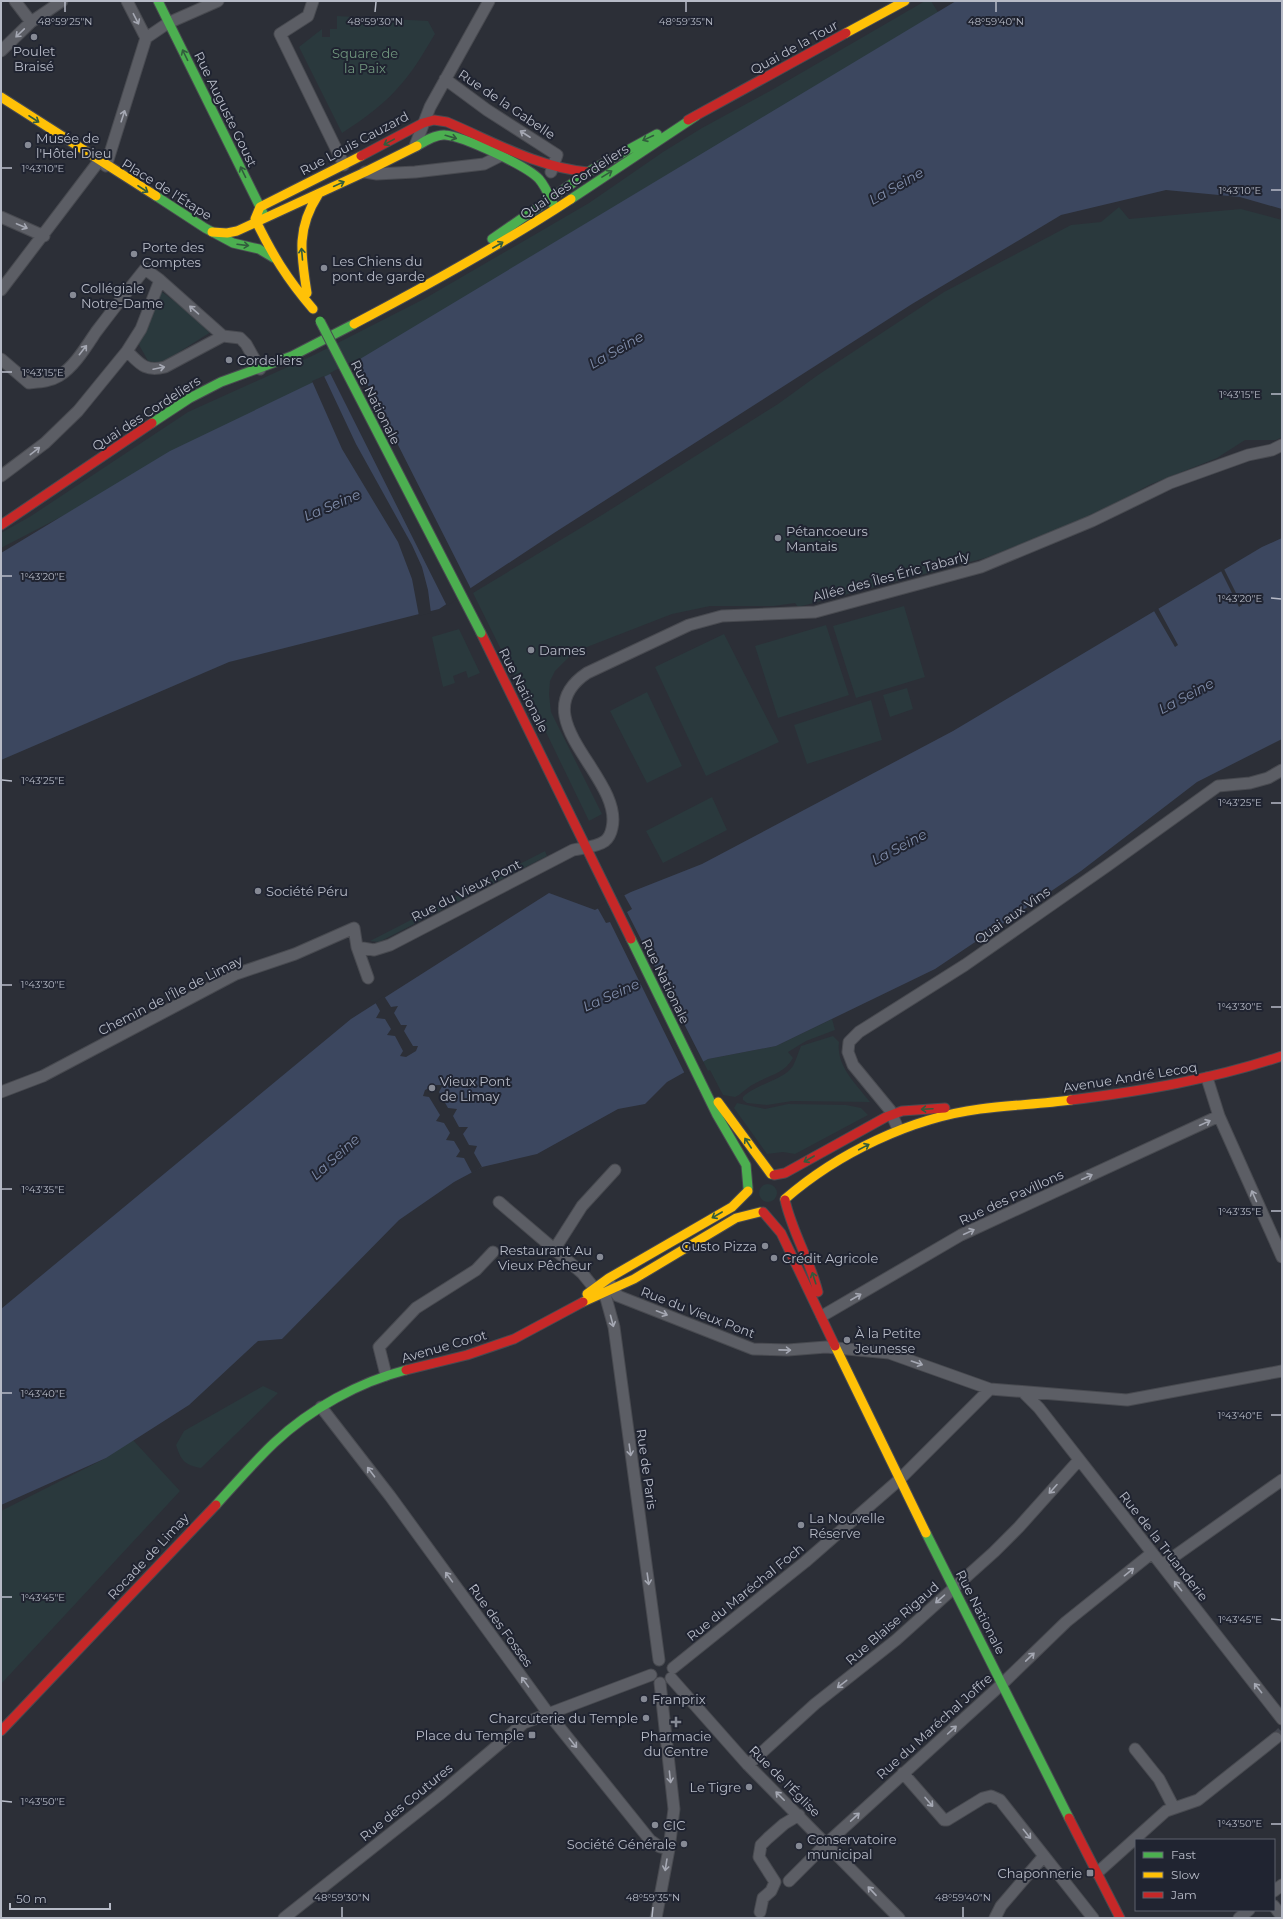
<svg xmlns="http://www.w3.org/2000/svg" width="1283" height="1919" viewBox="0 0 1283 1919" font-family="Montserrat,sans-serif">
  <rect width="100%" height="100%" fill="#2c2f37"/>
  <path fill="#2a393d" d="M925 1H931L941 17 390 350 128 482 1 548V533L31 516 188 412 314 355 424 299 589 203 663 152 702 128 770 91Z
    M337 16 428 21 435 34C425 50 416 67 403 82 387 102 364 119 342 133L299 47 322 29V37H330V29H337Z
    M1119 207 1129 219 1241 209 1282 220V437L1276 440H1245L1217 458 1149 485 1091 517 985 558 798 607 795 603 774 606H710L672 614 574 652 555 671 550 681 549 694 551 712 602 814 589 821 529 697V691L523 694 473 593 602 515 778 404 818 375 944 292 1071 225 1101 222Z
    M162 292 214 330 160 364 148 361 138 343Z
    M904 606 925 677 856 698 833 626Z
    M826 625 849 695 778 718 755 646Z
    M459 629 480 673 468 678 466 671 453 676 455 683 443 687 432 637Z
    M724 634 779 742 706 776 655 667Z
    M907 688 913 709 890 717 883 695Z
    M647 692 682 766 647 783 610 711Z
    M871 700 882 740 807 764 794 725Z
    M712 797 727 830 663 863 646 831Z
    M545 851 547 856 379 942 370 941Z
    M832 1019 835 1030 806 1041 788 1052 793 1058C784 1074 769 1075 754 1084 747 1087 742 1094 735 1097L723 1095 710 1070 708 1071 703 1061 708 1059 776 1046Z
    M833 1036 839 1042C836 1066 856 1084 870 1102L792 1101 767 1105 747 1103 743 1100V1097C756 1084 784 1080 793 1066 796 1060 798 1053 801 1046Z
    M737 1103 765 1109 788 1104 846 1105 861 1108 868 1115 795 1154 783 1152 767 1154 734 1108Z
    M759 1193a9 9 0 1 1 18 0a9 9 0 1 1-18 0Z
    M263 1386 278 1393 201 1468C184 1465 181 1460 176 1445L184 1431Z
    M132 1439 180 1491 1 1684V1511L106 1458Z"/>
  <path fill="#3c475f" d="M956 1H1282V209L1240 197 1166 190 1061 215 912 304 554 533 439 609 229 662 1 760V553L170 451 355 362Z
    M1282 538V739L1197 782 1081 871 935 969 776 1046 708 1059 667 1082 645 1104 618 1109 537 1154 482 1167 454 1182 399 1220 282 1339 258 1341 189 1405 106 1458 1 1505V1309L351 1019 549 893 595 910 631 892 702 864 953 731 1262 547Z"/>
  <path fill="#2c2f37" d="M355 360 471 589 447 606 330 373Z
    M324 376 356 444 412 545 422 567 428 590 431 613 419 616 412 579 398 542 342 449 312 381Z
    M1224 569 1242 605 1239 607 1221 571Z
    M1158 608 1178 645 1175 647 1154 611Z
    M623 893 632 909 627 912 704 1063 685 1074 610 922 606 923 597 907Z
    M384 996 391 1007 398 1006 394 1013 401 1025H407L404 1031 413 1046H418L416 1051 406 1057 400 1056 403 1051 395 1036 387 1035 391 1029 385 1019 376 1018 380 1011 375 1002Z
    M435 1085H443L439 1092 448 1108 457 1109 453 1116 459 1127H468L463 1134 469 1145 477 1146 474 1153 482 1167 472 1173 464 1158 456 1157 460 1151 454 1141 446 1140 450 1133 444 1123 436 1121 440 1115 429 1097 423 1096 425 1090Z"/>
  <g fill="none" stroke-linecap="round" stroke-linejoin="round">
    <path stroke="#41444d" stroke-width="11" stroke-dasharray="11 5.5" stroke-linecap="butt" d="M1276 1738 1282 1732"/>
    <defs>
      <path id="street" d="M15 1 31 22
        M127 1 146 38
        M313 1 308 16 280 34 344 165
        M1 51 31 22 62 1
        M445 79 487 110 557 155 551 172
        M415 146 430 107 489 1
        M106 166 146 38 168 23 218 1
        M365 172 377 174 415 172 484 164 500 156
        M1 217 44 236
        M1 290 99 161
        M127 351C140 364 145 372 165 367L223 336
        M1 359 29 383C39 382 49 382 59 376 74 367 86 347 96 332 112 311 128 290 145 269L160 280 223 336 240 338 246 344 260 369
        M1 476 45 443 78 411 127 351 141 329 160 280
        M357 947 374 950 390 945 573 850C583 848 597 847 605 841 610 837 611 833 612 828 624 777 520 718 587 673L689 625 722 616 815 612 981 567 1092 521 1170 483 1248 455 1272 450 1282 445
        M1207 1078 1219 1116 1282 1257
        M1 1092 43 1076 236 974 295 954 354 928 357 947 368 978
        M898 1129 890 1110 853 1065 848 1052 849 1042 859 1032 965 965 1107 866 1218 786 1250 783 1268 778 1282 770
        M499 1202 582 1273 599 1294
        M554 1250 582 1206 615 1170
        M609 1283 618 1296 753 1349 788 1350 826 1347 889 1353 990 1389 1127 1400 1282 1371
        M600 1287 606 1298 614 1327 659 1660
        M822 1316 961 1235 1219 1116
        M386 1375 379 1347 416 1308 476 1270 493 1252
        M1023 1392 1039 1408 1282 1719
        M321 1407 390 1496 548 1713 650 1840 660 1847 669 1849
        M1162 1565 1282 1480
        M673 1668 805 1562 899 1480 990 1389
        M671 1678 748 1765 899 1918
        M1135 1749 1159 1779 1174 1808
        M748 1765 815 1704 896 1640 994 1552 1019 1527 1079 1460
        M903 1773 944 1820H947L983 1798 991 1796 1000 1800 1093 1918
        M1097 1873 1166 1811 1198 1800 1276 1738
        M789 1881 827 1843 1002 1684 1066 1622 1152 1553
        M1274 1891 1282 1885
        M1274 1906 1282 1917
        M760 1912 763 1898 771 1891 775 1882 759 1857 761 1845 768 1838 784 1824 799 1815
        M284 1918 439 1795 524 1723 651 1675
        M656 1918 669 1849 674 1809 660 1683
        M995 1918 1001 1906 1044 1856
        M1239 1918 1249 1910"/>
      <path id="fast" d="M158 1 264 215
        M417 146C425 141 436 134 445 135 463 136 527 166 539 179 546 187 550 198 555 208
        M156 196 205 228 233 243 259 249 274 258
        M571 199 696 116
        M492 239 593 169 657 134
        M152 423 190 398 221 382 292 356 354 324
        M631 939 717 1115 746 1165 748 1188
        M216 1505C235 1484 254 1462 274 1443 310 1409 359 1382 406 1370
        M926 1533 1069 1818"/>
      <path id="slow" d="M846 33 905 1
        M1 97 156 196
        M212 232 227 233 237 231 365 172 417 146
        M307 293C301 255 296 229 318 195
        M313 309C287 279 272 254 255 219L260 207 361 156
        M354 324C428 285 501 245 571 199
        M718 1102 771 1174
        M785 1199C838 1153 911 1118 980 1109 1010 1105 1041 1104 1071 1100
        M587 1294 609 1278 732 1207 748 1191
        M583 1302 634 1279 736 1218 760 1212
        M835 1346 926 1533"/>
      <path id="jam" d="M688 120 846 33
        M361 156 423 123 434 120 447 122C494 142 536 167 588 172
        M1 525 152 423
        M481 633 631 939
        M1071 1100C1142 1091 1214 1079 1282 1056
        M774 1175 785 1173 886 1117 902 1111 945 1108
        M785 1200C792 1232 810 1260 818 1292
        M763 1212 781 1233 835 1346
        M406 1370 467 1355 514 1339 583 1302
        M1 1731 216 1505
        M1069 1818 1120 1918"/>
    </defs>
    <use href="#street" stroke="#484a50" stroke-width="13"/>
    <use href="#fast" stroke="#484a50" stroke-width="11"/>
    <use href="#slow" stroke="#484a50" stroke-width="11"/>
    <use href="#jam" stroke="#484a50" stroke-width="11"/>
    <use href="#street" stroke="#5c5e65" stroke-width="11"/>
    <use href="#fast" stroke="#4caf50" stroke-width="9"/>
    <use href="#slow" stroke="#ffc107" stroke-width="9"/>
    <use href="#jam" stroke="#c62828" stroke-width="9"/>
    <defs>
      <path id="fast-bridge" d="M320 321 481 633"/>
    </defs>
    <use href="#fast-bridge" stroke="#484a50" stroke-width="11" stroke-linecap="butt"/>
    <use href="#fast-bridge" stroke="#4caf50" stroke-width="9"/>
  </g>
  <defs><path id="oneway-shaft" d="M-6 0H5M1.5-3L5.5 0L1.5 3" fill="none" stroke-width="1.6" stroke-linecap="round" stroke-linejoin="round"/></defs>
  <g stroke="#a5a8b3">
    <use href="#oneway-shaft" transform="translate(136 19) rotate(63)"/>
    <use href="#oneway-shaft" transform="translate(20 33) rotate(136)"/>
    <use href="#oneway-shaft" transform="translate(123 116) rotate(-72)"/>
    <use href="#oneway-shaft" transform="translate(525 134) rotate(-147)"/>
    <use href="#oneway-shaft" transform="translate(22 226) rotate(23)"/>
    <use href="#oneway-shaft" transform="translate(194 310) rotate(-139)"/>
    <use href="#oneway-shaft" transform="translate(83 350) rotate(-52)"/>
    <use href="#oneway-shaft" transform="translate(159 368) rotate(-12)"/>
    <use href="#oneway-shaft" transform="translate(35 451) rotate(-38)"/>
    <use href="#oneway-shaft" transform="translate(1205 1123) rotate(-25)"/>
    <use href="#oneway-shaft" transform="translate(1087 1177) rotate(-25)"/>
    <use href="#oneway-shaft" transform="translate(1254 1196) rotate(-114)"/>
    <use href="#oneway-shaft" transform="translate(969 1232) rotate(-25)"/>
    <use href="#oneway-shaft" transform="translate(856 1297) rotate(-30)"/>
    <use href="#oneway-shaft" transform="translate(662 1313) rotate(21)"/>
    <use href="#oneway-shaft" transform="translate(612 1321) rotate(75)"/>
    <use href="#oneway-shaft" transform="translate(785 1350) rotate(1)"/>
    <use href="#oneway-shaft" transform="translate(917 1363) rotate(19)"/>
    <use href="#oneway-shaft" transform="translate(630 1450) rotate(82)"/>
    <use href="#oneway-shaft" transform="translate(371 1472) rotate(-127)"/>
    <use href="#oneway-shaft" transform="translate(1053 1489) rotate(132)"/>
    <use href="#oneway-shaft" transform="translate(1129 1572) rotate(-39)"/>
    <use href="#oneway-shaft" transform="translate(449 1577) rotate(-126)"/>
    <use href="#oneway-shaft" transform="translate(648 1579) rotate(82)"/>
    <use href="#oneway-shaft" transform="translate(1178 1586) rotate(-128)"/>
    <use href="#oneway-shaft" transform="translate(940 1599) rotate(139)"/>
    <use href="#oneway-shaft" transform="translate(1030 1657) rotate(-44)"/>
    <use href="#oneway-shaft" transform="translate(525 1682) rotate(-126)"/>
    <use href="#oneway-shaft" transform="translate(842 1684) rotate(142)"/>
    <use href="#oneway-shaft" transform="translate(1258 1688) rotate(-128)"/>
    <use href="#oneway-shaft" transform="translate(952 1730) rotate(-42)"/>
    <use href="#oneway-shaft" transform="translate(573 1743) rotate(51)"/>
    <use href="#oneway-shaft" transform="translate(670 1777) rotate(84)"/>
    <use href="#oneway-shaft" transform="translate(780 1796) rotate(-135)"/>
    <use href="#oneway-shaft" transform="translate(929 1802) rotate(49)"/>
    <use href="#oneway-shaft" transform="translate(855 1817) rotate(-43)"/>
    <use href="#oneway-shaft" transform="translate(1027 1834) rotate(51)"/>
    <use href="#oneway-shaft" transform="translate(666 1865) rotate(99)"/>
    <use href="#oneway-shaft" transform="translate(872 1891) rotate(-133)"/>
  </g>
  <g stroke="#325c3d">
    <use href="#oneway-shaft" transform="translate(185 55) rotate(-116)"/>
    <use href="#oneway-shaft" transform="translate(34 119) rotate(33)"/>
    <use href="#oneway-shaft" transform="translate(451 137) rotate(16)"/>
    <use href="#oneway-shaft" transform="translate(648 138) rotate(155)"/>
    <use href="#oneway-shaft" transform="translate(389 142) rotate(151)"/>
    <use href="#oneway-shaft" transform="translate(243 172) rotate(-116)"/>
    <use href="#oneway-shaft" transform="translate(607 174) rotate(-32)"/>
    <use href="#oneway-shaft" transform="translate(339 184) rotate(-25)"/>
    <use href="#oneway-shaft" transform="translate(143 189) rotate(33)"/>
    <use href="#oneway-shaft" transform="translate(243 245) rotate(7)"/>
    <use href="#oneway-shaft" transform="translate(498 245) rotate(-30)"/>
    <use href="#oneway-shaft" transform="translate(302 254) rotate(-95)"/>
    <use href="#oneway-shaft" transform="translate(927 1109) rotate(177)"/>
    <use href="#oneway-shaft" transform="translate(748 1143) rotate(-123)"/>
    <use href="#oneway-shaft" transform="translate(864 1147) rotate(-28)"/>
    <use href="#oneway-shaft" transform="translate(809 1159) rotate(150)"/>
    <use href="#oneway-shaft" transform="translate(717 1215) rotate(150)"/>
    <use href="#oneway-shaft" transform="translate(814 1278) rotate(-108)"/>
  </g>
  <path fill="none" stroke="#b7bbc7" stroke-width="1.5" d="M65 12V2M375 12 376 2M686 12V2M996 12V2M2 168H12M1271 190H1281M2 372H12M1271 394H1281M2 576H12M1271 598 1281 599M2 780 12 781M1271 803H1281M2 985H12M1271 1007H1281M2 1189H12M1271 1211H1281M2 1393H12M1271 1415H1281M2 1597H12M1271 1619 1281 1620M2 1801 12 1802M1271 1824H1281M342 1917V1907M652 1917 653 1907M963 1917V1907"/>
  <g fill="#868a95" stroke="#202431" stroke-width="1.5">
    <circle cx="34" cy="37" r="4"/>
    <circle cx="28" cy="145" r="4"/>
    <circle cx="134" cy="254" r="4"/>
    <circle cx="324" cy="268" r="4"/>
    <circle cx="73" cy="295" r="4"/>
    <circle cx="229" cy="360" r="4"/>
    <circle cx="778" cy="538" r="4"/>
    <circle cx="531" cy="650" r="4"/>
    <circle cx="258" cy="891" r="4"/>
    <circle cx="432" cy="1088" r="4"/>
    <circle cx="765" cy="1246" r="4"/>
    <circle cx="600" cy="1257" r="4"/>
    <circle cx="774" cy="1258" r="4"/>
    <circle cx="847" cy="1340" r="4"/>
    <circle cx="801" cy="1525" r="4"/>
    <circle cx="644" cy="1699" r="4"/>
    <circle cx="646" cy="1718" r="4"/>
    <path d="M674 1716h4v4h4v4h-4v4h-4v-4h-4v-4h4z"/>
    <rect x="528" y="1731" width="8" height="8" rx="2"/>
    <circle cx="749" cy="1787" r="4"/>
    <circle cx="655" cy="1825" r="4"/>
    <circle cx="684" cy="1844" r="4"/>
    <circle cx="799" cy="1846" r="4"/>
    <rect x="1086" y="1869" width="8" height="8" rx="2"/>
  </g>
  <g text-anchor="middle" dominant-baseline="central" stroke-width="4" stroke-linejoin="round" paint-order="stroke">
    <g font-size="13" fill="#b7bbc7" stroke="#202431">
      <text transform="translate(794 47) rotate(-29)">Quai de la Tour</text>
      <text transform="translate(507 104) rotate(34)">Rue de la Gabelle</text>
      <text transform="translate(226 109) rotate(64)">Rue Auguste Goust</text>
      <text transform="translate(354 143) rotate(-28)">Rue Louis Cauzard</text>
      <text transform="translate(574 181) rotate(-33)">Quai des Cordeliers</text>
      <text transform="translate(167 189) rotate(32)">Place de l'Étape</text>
      <text transform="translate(376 402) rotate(63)">Rue Nationale</text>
      <text transform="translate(146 413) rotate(-33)">Quai des Cordeliers</text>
      <text transform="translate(891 576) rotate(-15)">Allée des Îles Éric Tabarly</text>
      <text transform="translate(524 690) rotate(63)">Rue Nationale</text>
      <text transform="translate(466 890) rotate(-27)">Rue du Vieux Pont</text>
      <text transform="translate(1012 915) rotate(-35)">Quai aux Vins</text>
      <text transform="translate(666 981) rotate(64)">Rue Nationale</text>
      <text transform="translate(170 995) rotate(-27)">Chemin de l'Île de Limay</text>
      <text transform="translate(1130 1077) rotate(-9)">Avenue André Lecoq</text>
      <text transform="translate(1011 1197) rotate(-25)">Rue des Pavillons</text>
      <text transform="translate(698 1312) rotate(21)">Rue du Vieux Pont</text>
      <text transform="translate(444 1346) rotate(-16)">Avenue Corot</text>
      <text transform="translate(647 1469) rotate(82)">Rue de Paris</text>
      <text transform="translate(1164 1546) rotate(52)">Rue de la Truanderie</text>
      <text transform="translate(148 1556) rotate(-47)">Rocade de Limay</text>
      <text transform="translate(745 1592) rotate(-39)">Rue du Maréchal Foch</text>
      <text transform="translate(981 1612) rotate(63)">Rue Nationale</text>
      <text transform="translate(892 1623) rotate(-41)">Rue Blaise Rigaud</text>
      <text transform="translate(501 1625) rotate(54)">Rue des Fosses</text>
      <text transform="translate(934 1726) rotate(-42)">Rue du Maréchal Joffre</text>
      <text transform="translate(785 1781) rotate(45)">Rue de l'Église</text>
      <text transform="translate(406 1802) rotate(-39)">Rue des Coutures</text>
    </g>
    <g font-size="13" fill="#b7bbc7" stroke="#202431" text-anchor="start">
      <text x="34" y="51" text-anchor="middle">Poulet<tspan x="34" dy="15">Braisé</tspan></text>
      <text x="36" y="138">Musée de<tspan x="36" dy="15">l'Hôtel Dieu</tspan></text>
      <text x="142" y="247">Porte des<tspan x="142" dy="15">Comptes</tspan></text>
      <text x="332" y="261">Les Chiens du<tspan x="332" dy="15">pont de garde</tspan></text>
      <text x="81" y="288">Collégiale<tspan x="81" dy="15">Notre-Dame</tspan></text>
      <text x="237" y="360">Cordeliers</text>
      <text x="786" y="531">Pétancoeurs<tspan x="786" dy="15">Mantais</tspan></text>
      <text x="539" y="650">Dames</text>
      <text x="266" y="891">Société Péru</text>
      <text x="440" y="1081">Vieux Pont<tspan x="440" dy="15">de Limay</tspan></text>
      <text x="757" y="1246" text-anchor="end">Gusto Pizza</text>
      <text x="592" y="1250" text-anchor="end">Restaurant Au<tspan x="592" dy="15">Vieux Pêcheur</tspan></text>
      <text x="782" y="1258">Crédit Agricole</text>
      <text x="855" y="1333">À la Petite<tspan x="855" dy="15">Jeunesse</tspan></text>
      <text x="809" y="1518">La Nouvelle<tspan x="809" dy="15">Réserve</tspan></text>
      <text x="652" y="1699">Franprix</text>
      <text x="638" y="1718" text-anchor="end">Charcuterie du Temple</text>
      <text x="524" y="1735" text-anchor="end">Place du Temple</text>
      <text x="676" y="1736" text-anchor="middle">Pharmacie<tspan x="676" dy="15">du Centre</tspan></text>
      <text x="741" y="1787" text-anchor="end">Le Tigre</text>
      <text x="663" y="1825">CIC</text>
      <text x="807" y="1839">Conservatoire<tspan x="807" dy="15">municipal</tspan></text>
      <text x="676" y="1844" text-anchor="end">Société Générale</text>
      <text x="1082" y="1873" text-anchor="end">Chaponnerie</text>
    </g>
    <g font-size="13" fill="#70967e" stroke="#202431">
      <text x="365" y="53">Square de<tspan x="365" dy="15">la Paix</tspan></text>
    </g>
    <g font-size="14" font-style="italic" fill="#818eab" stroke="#202431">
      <text transform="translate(896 186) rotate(-30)">La Seine</text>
      <text transform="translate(616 350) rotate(-30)">La Seine</text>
      <text transform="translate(332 505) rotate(-23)">La Seine</text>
      <text transform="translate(1186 696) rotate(-28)">La Seine</text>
      <text transform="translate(899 847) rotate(-28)">La Seine</text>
      <text transform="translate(611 995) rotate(-24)">La Seine</text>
      <text transform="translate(335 1157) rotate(-42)">La Seine</text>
    </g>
  </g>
  <g font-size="10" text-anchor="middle" fill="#b7bbc7" stroke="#202431" stroke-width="4" stroke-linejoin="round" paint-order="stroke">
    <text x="65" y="25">48°59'25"N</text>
    <text x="375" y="25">48°59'30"N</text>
    <text x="686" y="25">48°59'35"N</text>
    <text x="996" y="25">48°59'40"N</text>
    <text x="43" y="172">1°43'10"E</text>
    <text x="1240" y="194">1°43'10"E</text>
    <text x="43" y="376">1°43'15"E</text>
    <text x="1240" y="398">1°43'15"E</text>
    <text x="43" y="580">1°43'20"E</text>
    <text x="1240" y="602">1°43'20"E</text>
    <text x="43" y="784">1°43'25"E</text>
    <text x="1240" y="806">1°43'25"E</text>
    <text x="43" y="988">1°43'30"E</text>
    <text x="1240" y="1010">1°43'30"E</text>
    <text x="43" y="1193">1°43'35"E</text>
    <text x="1240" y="1215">1°43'35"E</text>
    <text x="43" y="1397">1°43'40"E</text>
    <text x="1240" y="1419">1°43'40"E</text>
    <text x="43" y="1601">1°43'45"E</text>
    <text x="1240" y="1623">1°43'45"E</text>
    <text x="43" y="1805">1°43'50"E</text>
    <text x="1240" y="1827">1°43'50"E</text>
    <text x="342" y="1901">48°59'30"N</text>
    <text x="653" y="1901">48°59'35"N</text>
    <text x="963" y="1901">48°59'40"N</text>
  </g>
  <rect width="1283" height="1919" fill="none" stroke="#b7bbc7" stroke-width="4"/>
  <rect x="1135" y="1839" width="140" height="72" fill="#202431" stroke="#5c606d"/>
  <rect x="1143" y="1852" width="20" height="6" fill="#4caf50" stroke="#5c606d"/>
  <text x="1171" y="1859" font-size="12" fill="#b7bbc7">Fast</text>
  <rect x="1143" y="1872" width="20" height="6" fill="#ffc107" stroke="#5c606d"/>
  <text x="1171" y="1879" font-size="12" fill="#b7bbc7">Slow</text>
  <rect x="1143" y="1892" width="20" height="6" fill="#c62828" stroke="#5c606d"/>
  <text x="1171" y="1899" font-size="12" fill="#b7bbc7">Jam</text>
  <path d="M10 1903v6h100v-6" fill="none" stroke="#b7bbc7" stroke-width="2"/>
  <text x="16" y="1903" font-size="12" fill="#b7bbc7" stroke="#202431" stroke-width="3" paint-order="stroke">50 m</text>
</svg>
